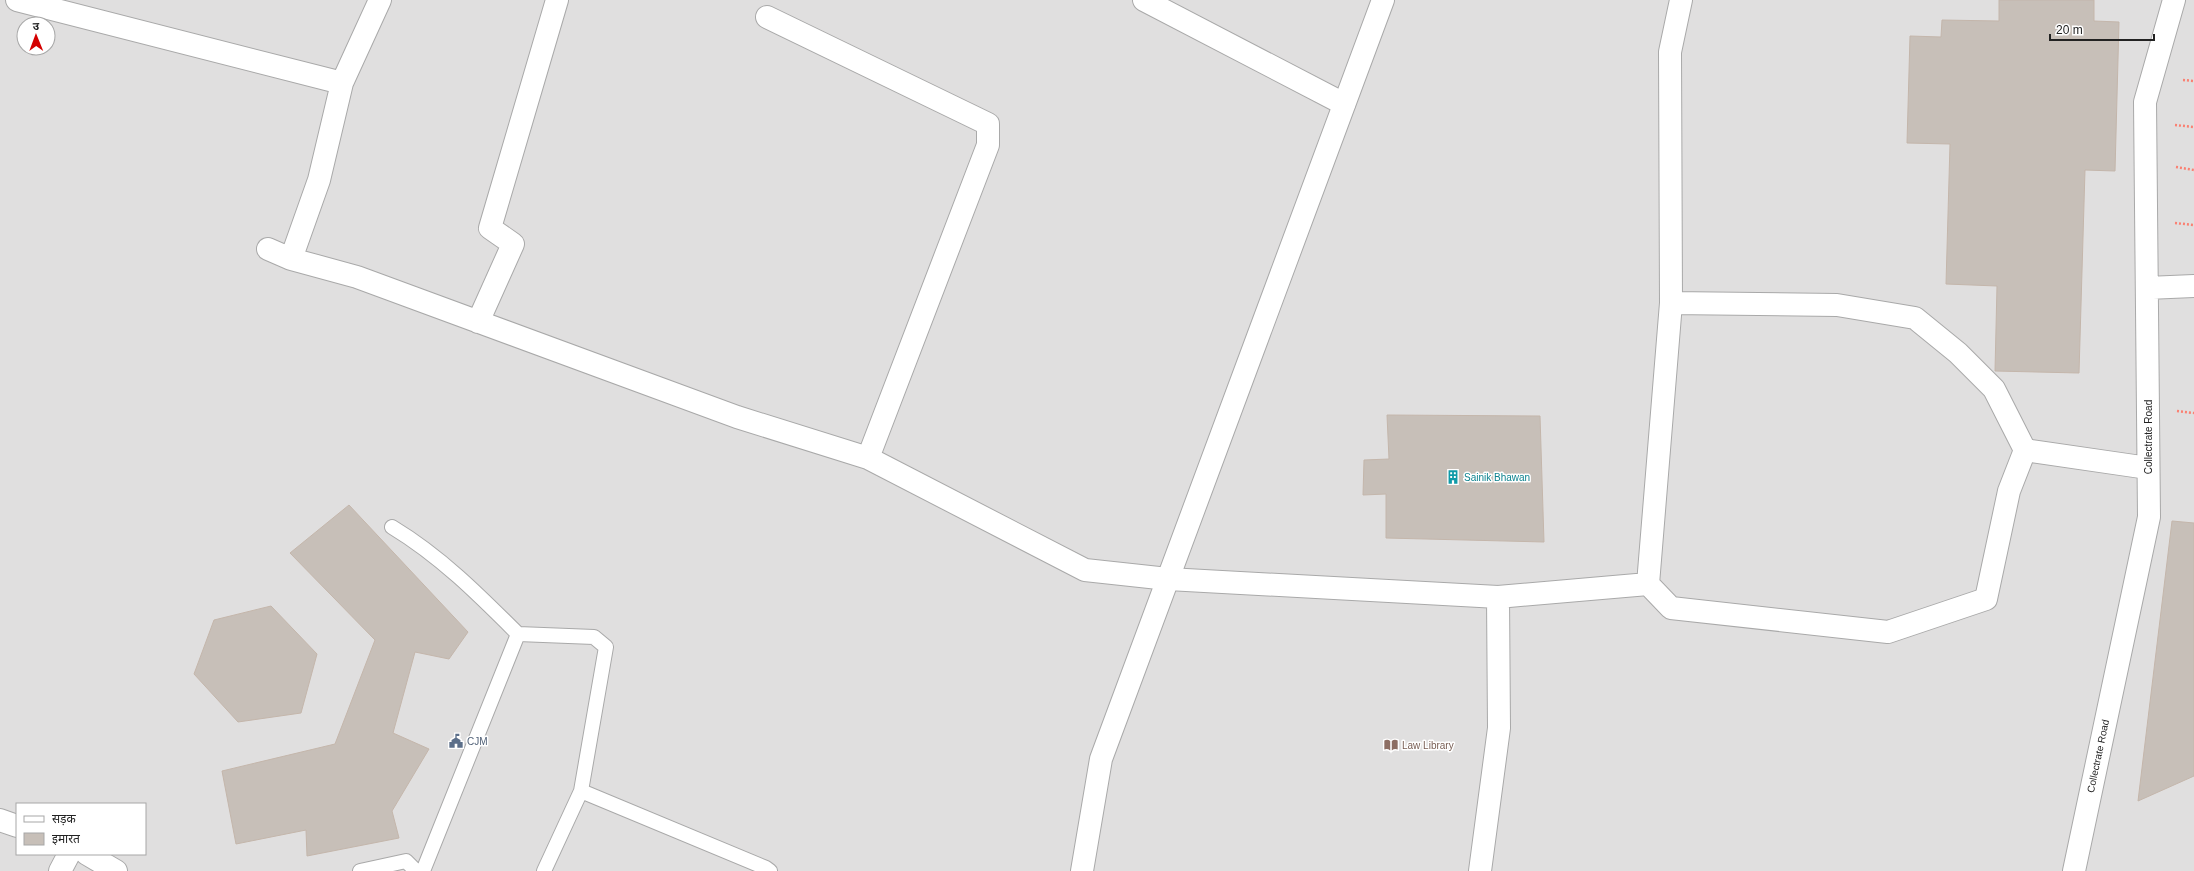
<svg xmlns="http://www.w3.org/2000/svg" width="2194" height="871" viewBox="0 0 2194 871" font-family="Arial,'Noto Sans Devanagari',sans-serif">
  <rect width="100%" height="100%" fill="#f2efe9"/>
  <path fill="#e0dfdf" fill-rule="evenodd" d="M0 0H2194V871H0ZM24 24H48V48H24ZM17 804H145V854H17Z"/>
  <path fill="#c7bfb8" stroke="#c4b6ab" d="M1999 0H2094V21L2119 22 2115 171 2085 170 2079 373 1995 371 1997 286 1946 284 1950 144 1907 143 1910 36 1941 37 1942 20 1999 21Z
    M1387 415 1540 416 1544 542 1386 538V494L1363 495 1364 460 1389 459Z
    M349 505 468 632 449 659 415 652 393 733 429 749 392 811 399 838 307 856 306 830 236 844 222 771 335 744 375 640 290 553Z
    M2172 521 2194 523V776L2138 801Z
    M271 606 317 654 301 713 238 722 194 674 214 620Z"/>
  <g fill="none" stroke-linecap="round" stroke-linejoin="round">
    <defs>
      <path id="service" d="M392 527C440 556 478 594 518 634
        M360 871 406 861 416 871
        M423 871 518 634 594 637 606 647 581 791
        M544 871 581 791 766 868 770 871"/>
      <path id="minor" d="M17 0 342 83
        M1144 0 1344 104
        M767 17 988 124V145L868 458
        M268 249 291 259 357 277 737 417 868 458 1085 570 1168 579 1498 597 1648 584 1671 303 1670 52 1681 0
        M291 259 319 180 342 83 380 0
        M2147 288 2194 286
        M1671 303 1837 305 1915 318 1958 353 1994 389 2025 450
        M478 322 513 244 490 228 557 0
        M1648 584 1671 608 1888 632 1986 599 2009 491 2025 450 2148 468
        M0 820 17 826
        M87 854 116 871
        M60 871 69 854
        M1480 871 1499 728 1498 597
        M2074 871 2149 517 2145 102 2174 0"/>
      <path id="tertiary" d="M1082 871 1101 759 1383 0"/>
    </defs>
    <use href="#service" stroke="#a9a9a9" stroke-width="16"/>
    <use href="#minor" stroke="#a9a9a9" stroke-width="24"/>
    <use href="#tertiary" stroke="#a9a9a9" stroke-width="24"/>
    <path stroke="#fa8072" stroke-width="2.5" stroke-dasharray="2 2" stroke-linecap="butt" d="M2183 80 2194 81
      M2175 125 2194 127
      M2176 167 2194 170
      M2175 223 2194 225
      M2177 411 2194 413"/>
    <use href="#service" stroke="#fff" stroke-width="14"/>
    <use href="#minor" stroke="#fff" stroke-width="22"/>
    <use href="#tertiary" stroke="#fff" stroke-width="22"/>
  </g>
  <defs>
    <symbol id="building-bare" viewBox="-9 -9 18 18"><path d="M-4-6H4V6H1V3H-1V6H-4ZM-2.5-4.3h1.7v1.8h-1.7ZM.8-4.3h1.7v1.8H.8ZM-2.5-1h1.7V.8h-1.7ZM.8-1h1.7V.8H.8Z" fill="#0f9aa8" stroke="#fff" stroke-width="2.5" paint-order="stroke"/></symbol>
    <symbol id="civic-bare" viewBox="-9 -9 18 18"><path d="M-.6-6.5H3V-4.5H.6V-3L4-1V1h2V6H-6V1h2V-1L-.6-3ZM-1.2 2.5V6h2.4V2.5Z" fill="#5c6f8a" stroke="#fff" stroke-width="2.5" paint-order="stroke"/></symbol>
    <symbol id="library-bare" viewBox="-9 -9 18 18"><path d="M-6-4Q-3-5.5-.7-3.5V5Q-3 3-6 4ZM6-4Q3-5.5 .7-3.5V5Q3 3 6 4Z" fill="#8d6e63" stroke="#fff" stroke-width="2.5" paint-order="stroke"/></symbol>
  </defs>
  <g fill-rule="evenodd">
    <use href="#building-bare" x="1443" y="467" width="20" height="20"/>
    <use href="#civic-bare" x="446" y="731" width="20" height="20"/>
    <use href="#library-bare" x="1381" y="735" width="20" height="20"/>
  </g>
  <g text-anchor="middle" dominant-baseline="central" stroke-width="3" stroke-linejoin="round" paint-order="stroke">
    <g font-size="10" fill="#222" stroke="#fff">
      <text transform="translate(2148 437) rotate(-90)">Collectrate Road</text>
      <text transform="translate(2098 756) rotate(-78)">Collectrate Road</text>
    </g>
    <g font-size="10" fill="#0d838f" stroke="#fff" text-anchor="start">
      <text x="1464" y="477">Sainik Bhawan</text>
    </g>
    <g font-size="10" fill="#4e5e75" stroke="#fff" text-anchor="start">
      <text x="467" y="741">CJM</text>
    </g>
    <g font-size="10" fill="#785e54" stroke="#fff" text-anchor="start">
      <text x="1402" y="745">Law Library</text>
    </g>
  </g>
  <rect x="16" y="803" width="130" height="52" fill="#ffffff" stroke="#a7a7a7"/>
  <rect x="24" y="816" width="20" height="6" fill="#ffffff" stroke="#a7a7a7"/>
  <text x="52" y="823" font-size="12" fill="#222222">सड़क</text>
  <rect x="24" y="833" width="20" height="12" fill="#c7bfb8" stroke="#a7a7a7"/>
  <text x="52" y="843" font-size="12" fill="#222222">इमारत</text>
  <g transform="translate(36 36) rotate(359)"><circle r="19" fill="#ffffff" stroke="#a7a7a7"/>
  <path d="M0-3L7 15L0 10L-7 15Z" fill="#d40000"/>
  <text y="-6" font-size="11" font-weight="bold" text-anchor="middle" fill="#222222">उ</text>
  </g>
  <path d="M2050 34v6h104v-6" fill="none" stroke="#222222" stroke-width="2"/>
  <text x="2056" y="34" font-size="12" fill="#222222" stroke="#ffffff" stroke-width="3" paint-order="stroke">20 m</text>
</svg>
